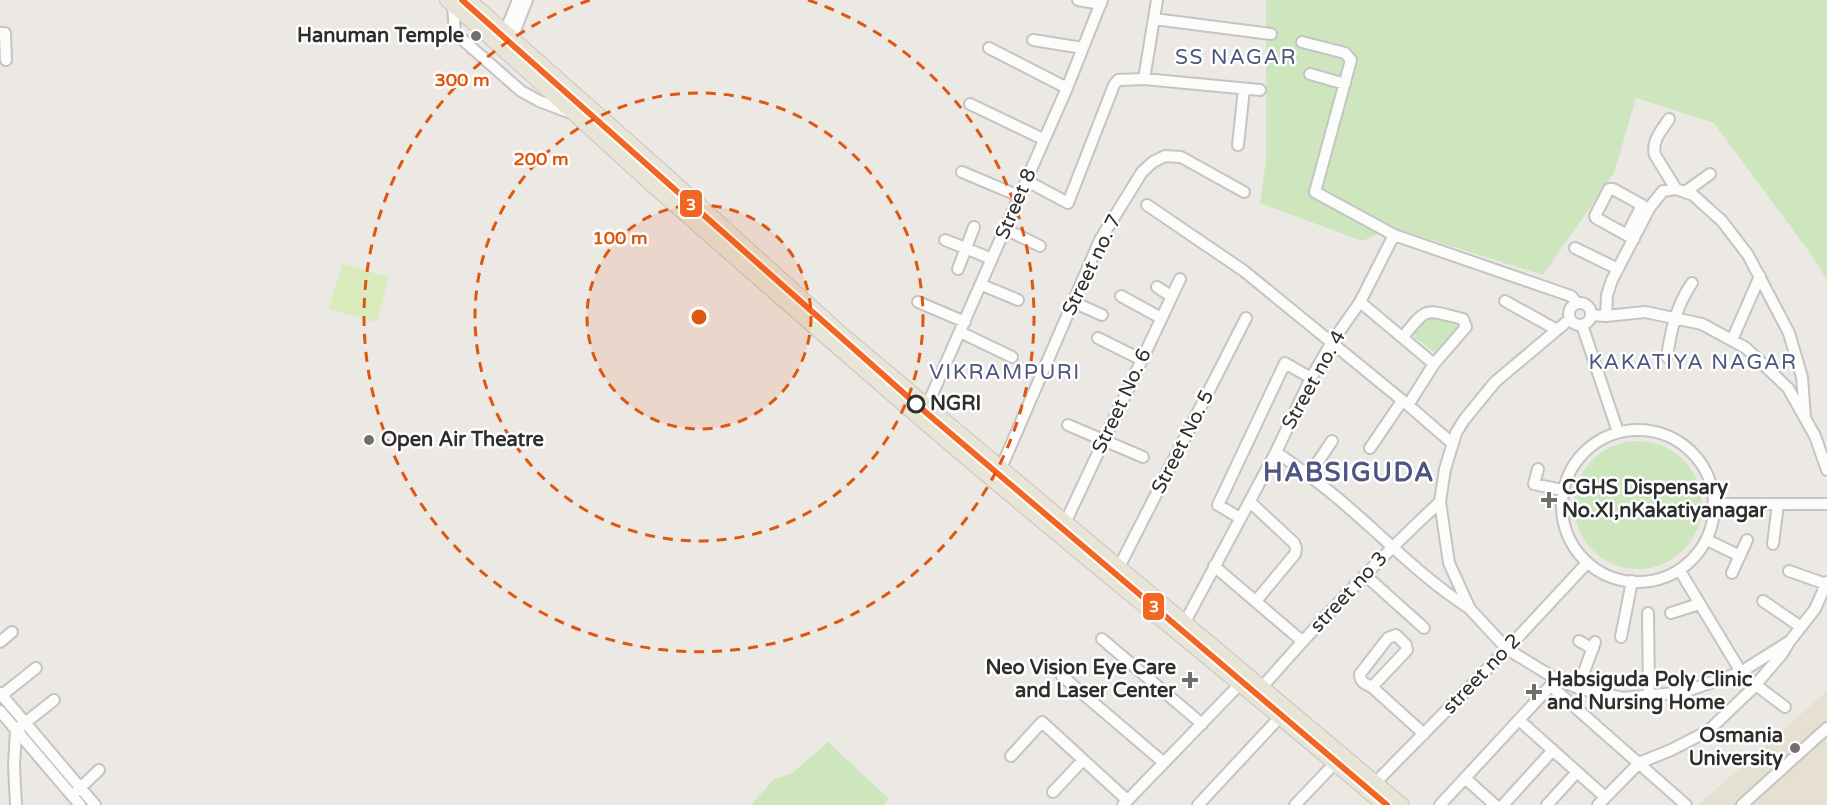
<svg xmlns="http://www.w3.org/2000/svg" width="1827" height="805" viewBox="0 0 1827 805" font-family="'Varela Round',sans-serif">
  <rect width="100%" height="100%" fill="#ece8e4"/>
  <path fill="#e6e0d3" d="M1827 691V805H1698Z"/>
  <path fill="#cee6be" d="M1266 0H1827V280L1810 253 1714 123 1636 98 1614 173 1543 275 1393 228 1362 241 1260 203 1266 162Z
    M1428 315 1459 324 1437 355 1413 336 1422 317Z
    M1574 505a64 64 0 1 1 128 0a64 64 0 1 1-128 0Z
    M828 742 889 799 883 805H751L774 779 791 774Z"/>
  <path fill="#d9eabb" d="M342 264 389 277 376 322 329 309Z"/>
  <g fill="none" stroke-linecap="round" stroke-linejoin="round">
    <defs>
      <path id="minor" d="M1078 0 1101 4
        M453 5 455 33 521 91 539 101 571 113
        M1154 19 1271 34
        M505 32 518 0
        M0 33H5L6 60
        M512 38 527 0
        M1033 40 1083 48
        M1302 42 1345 53 1351 60 1315 192 1394 235 1571 296 1577 303
        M989 48 1067 88
        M1310 74 1345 84
        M1144 79 1157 0
        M970 104 1043 139
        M1669 119C1662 130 1651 141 1655 155L1676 189
        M1238 145 1244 89
        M962 172 1019 196
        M1027 181 1068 203 1114 85 1118 80 1144 79 1260 90
        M1685 192 1710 174
        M1147 205 1244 271 1408 405 1453 444
        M1005 229 1040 246
        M1627 235 1642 205 1613 189H1609L1595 216 1596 218 1634 239
        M945 240 992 259
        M1575 248 1618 269
        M958 269 974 227
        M982 285 1018 300
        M1157 287 1171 296
        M1121 296 1161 318
        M1505 301 1557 330
        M918 302 965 322
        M1073 302 1102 315
        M1360 302 1434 364
        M1569 314a11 11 0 1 1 22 0a11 11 0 1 1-22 0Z
        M1591 315 1606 316 1645 312 1674 318 1702 324 1746 348 1788 388 1815 436 1827 470
        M1606 316 1607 295 1612 280 1650 207 1663 191 1676 189 1693 195 1722 221 1748 255 1789 333 1802 377 1805 418
        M1570 319 1495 382 1464 420 1456 433 1445 469 1440 502 1449 563 1470 609 1507 649 1556 679 1581 689 1623 698 1684 692 1741 672 1790 641 1815 609 1827 582
        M1582 325 1618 432
        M960 332 1012 357
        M1403 337C1428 305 1425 310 1463 319L1466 327 1434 364 1408 405
        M1098 338 1142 360
        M1732 340 1760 276
        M1667 357C1671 330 1676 306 1692 283
        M927 406 1067 88 1102 0
        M1068 425 1143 457
        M1562 506a76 76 0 1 1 152 0a76 76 0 1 1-152 0Z
        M1370 448 1402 401
        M1276 452C1296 466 1316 480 1335 496 1380 533 1420 577 1469 608
        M1001 468 1100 240 1142 172 1153 162 1165 156 1181 157 1244 192
        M1538 469 1534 484 1562 490
        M1309 475 1332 441
        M1250 502 1294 543 1296 548 1295 554 1256 601
        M1716 504H1827
        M1240 518 1218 505 1285 363 1311 378
        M1065 523 1180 279
        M1707 540 1740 556
        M1773 544 1778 504
        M1214 566 1302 641
        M1119 567 1246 318
        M1680 571 1741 672 1753 688
        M1789 571 1826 584
        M1732 573 1747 540
        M1365 575 1424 628
        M1763 601 1801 627
        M1648 613 1649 695
        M1671 613 1699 604
        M1185 622 1276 452 1311 378 1332 342 1360 302 1394 235
        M1621 637 1632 581
        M1102 639 1202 724
        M1579 641 1593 649
        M0 642 12 632
        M1062 676 1163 762
        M1756 685 1785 707
        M1263 686C1319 622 1377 560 1440 502
        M1551 686 1686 805
        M1372 687C1365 684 1360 682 1360 674L1388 638 1396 635 1406 645 1407 650 1372 687 1424 734
        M1578 688 1595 642
        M0 693 95 805
        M2 695 36 668
        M0 711 80 805
        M1519 720 1605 797
        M1011 756 1042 722 1127 800
        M1466 779 1495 805
        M1375 783 1507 649 1587 563
        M77 791 99 770
        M1053 792 1083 760
        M16 805 14 766 16 730 54 700
        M1123 805 1239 685
        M1198 805 1280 717
        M1295 805 1335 763
        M1440 805 1554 682
        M1503 805 1553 750
        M1547 805 1577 772
        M1598 805 1639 763 1671 750 1708 731 1751 690 1782 654 1788 644
        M1742 805 1827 728"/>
      <path id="major" d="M447 0C516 59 582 122 650 183 738 261 827 338 916 415 1070 548 1230 673 1384 805
        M469 0 664 173 837 330 1402 805"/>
    </defs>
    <use href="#minor" stroke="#c5c4c5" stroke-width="14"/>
    <use href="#major" stroke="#c6c5c4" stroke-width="16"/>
    <use href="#minor" stroke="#fcfcfb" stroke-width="10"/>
    <use href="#major" stroke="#e8e4d6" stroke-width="14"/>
    <defs>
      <path id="metro-1" d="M462 0 916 404 1387 805"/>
    </defs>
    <use href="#metro-1" stroke="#fff" stroke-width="10"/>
    <use href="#metro-1" stroke="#f26522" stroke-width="6"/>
  </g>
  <circle cx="699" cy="317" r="112" fill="#df570e" fill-opacity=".12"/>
  <g fill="none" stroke="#df570e" stroke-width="3" stroke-dasharray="10 8">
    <circle cx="699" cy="317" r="112"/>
    <circle cx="699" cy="317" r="224"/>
    <path d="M808 0A335 335 0 1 1 590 0"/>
  </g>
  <g fill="#706f6e" stroke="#fff" stroke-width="2">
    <circle cx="476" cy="36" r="6"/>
    <circle cx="369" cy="440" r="6"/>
    <path d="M1546 491h6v6h6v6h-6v6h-6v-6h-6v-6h6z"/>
    <path d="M1187 671h6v6h6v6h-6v6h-6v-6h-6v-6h6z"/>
    <path d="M1531 683h6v6h6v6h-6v6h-6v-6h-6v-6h6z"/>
    <circle cx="1795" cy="748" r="6"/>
  </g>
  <circle fill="#fff" stroke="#2e2e2e" stroke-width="3" cx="916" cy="404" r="8"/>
  <g text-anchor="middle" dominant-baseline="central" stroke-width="5" stroke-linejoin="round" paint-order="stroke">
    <g font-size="20" font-weight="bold" fill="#2e2e2e" stroke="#fff" text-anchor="end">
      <text x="464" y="36">Hanuman Temple</text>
      <text x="381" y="440" text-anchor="start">Open Air Theatre</text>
      <text x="1562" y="488" text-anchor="start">CGHS Dispensary<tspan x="1562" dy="23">No.XI,nKakatiyanagar</tspan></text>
      <text x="1176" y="668">Neo Vision Eye Care<tspan x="1176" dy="23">and Laser Center</tspan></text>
      <text x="1547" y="680" text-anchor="start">Habsiguda Poly Clinic<tspan x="1547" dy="23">and Nursing Home</tspan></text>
      <text x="1783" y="736">Osmania<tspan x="1783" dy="23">University</tspan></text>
    </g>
    <g font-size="20" fill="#2e2e2e" stroke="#fff">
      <text transform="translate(1016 204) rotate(-67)">Street 8</text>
      <text transform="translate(1092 265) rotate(-64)">Street no. 7</text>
      <text transform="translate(1314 380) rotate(-61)">Street no. 4</text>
      <text transform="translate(1122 401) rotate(-65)">Street No. 6</text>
      <text transform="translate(1183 442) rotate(-63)">Street No. 5</text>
      <text transform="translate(1349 592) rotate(-47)">street no 3</text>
      <text transform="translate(1482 674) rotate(-46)">street no 2</text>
    </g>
    <g font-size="20" font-weight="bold" fill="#2e2e2e" stroke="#fff" text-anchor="start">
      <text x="930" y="404">NGRI</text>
    </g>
    <g font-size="21" letter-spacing="1.5" fill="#4d5680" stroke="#fff">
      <text x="1236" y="57">SS NAGAR</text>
      <text x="1693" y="362">KAKATIYA NAGAR</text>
      <text x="1005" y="372">VIKRAMPURI</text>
    </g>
    <g font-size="26" font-weight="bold" letter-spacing="1.5" fill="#4d5680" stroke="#fff">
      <text x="1349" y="472">HABSIGUDA</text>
    </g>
  </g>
  <circle cx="699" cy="317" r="9" fill="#df570e" stroke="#fff" stroke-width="3"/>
  <g font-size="18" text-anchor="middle" font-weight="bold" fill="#df570e" stroke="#fff" stroke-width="5" stroke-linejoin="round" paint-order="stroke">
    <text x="462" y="86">300 m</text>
    <text x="541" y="165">200 m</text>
    <text x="620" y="244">100 m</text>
  </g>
  <g stroke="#fff" stroke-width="2">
    <rect x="679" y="189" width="24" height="29" rx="6" fill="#f26522"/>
    <rect x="1142" y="592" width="23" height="29" rx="6" fill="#f26522"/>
  </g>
  <g font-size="16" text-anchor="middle" font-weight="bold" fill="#fff">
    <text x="691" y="210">3</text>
    <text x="1154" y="612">3</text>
  </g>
</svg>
